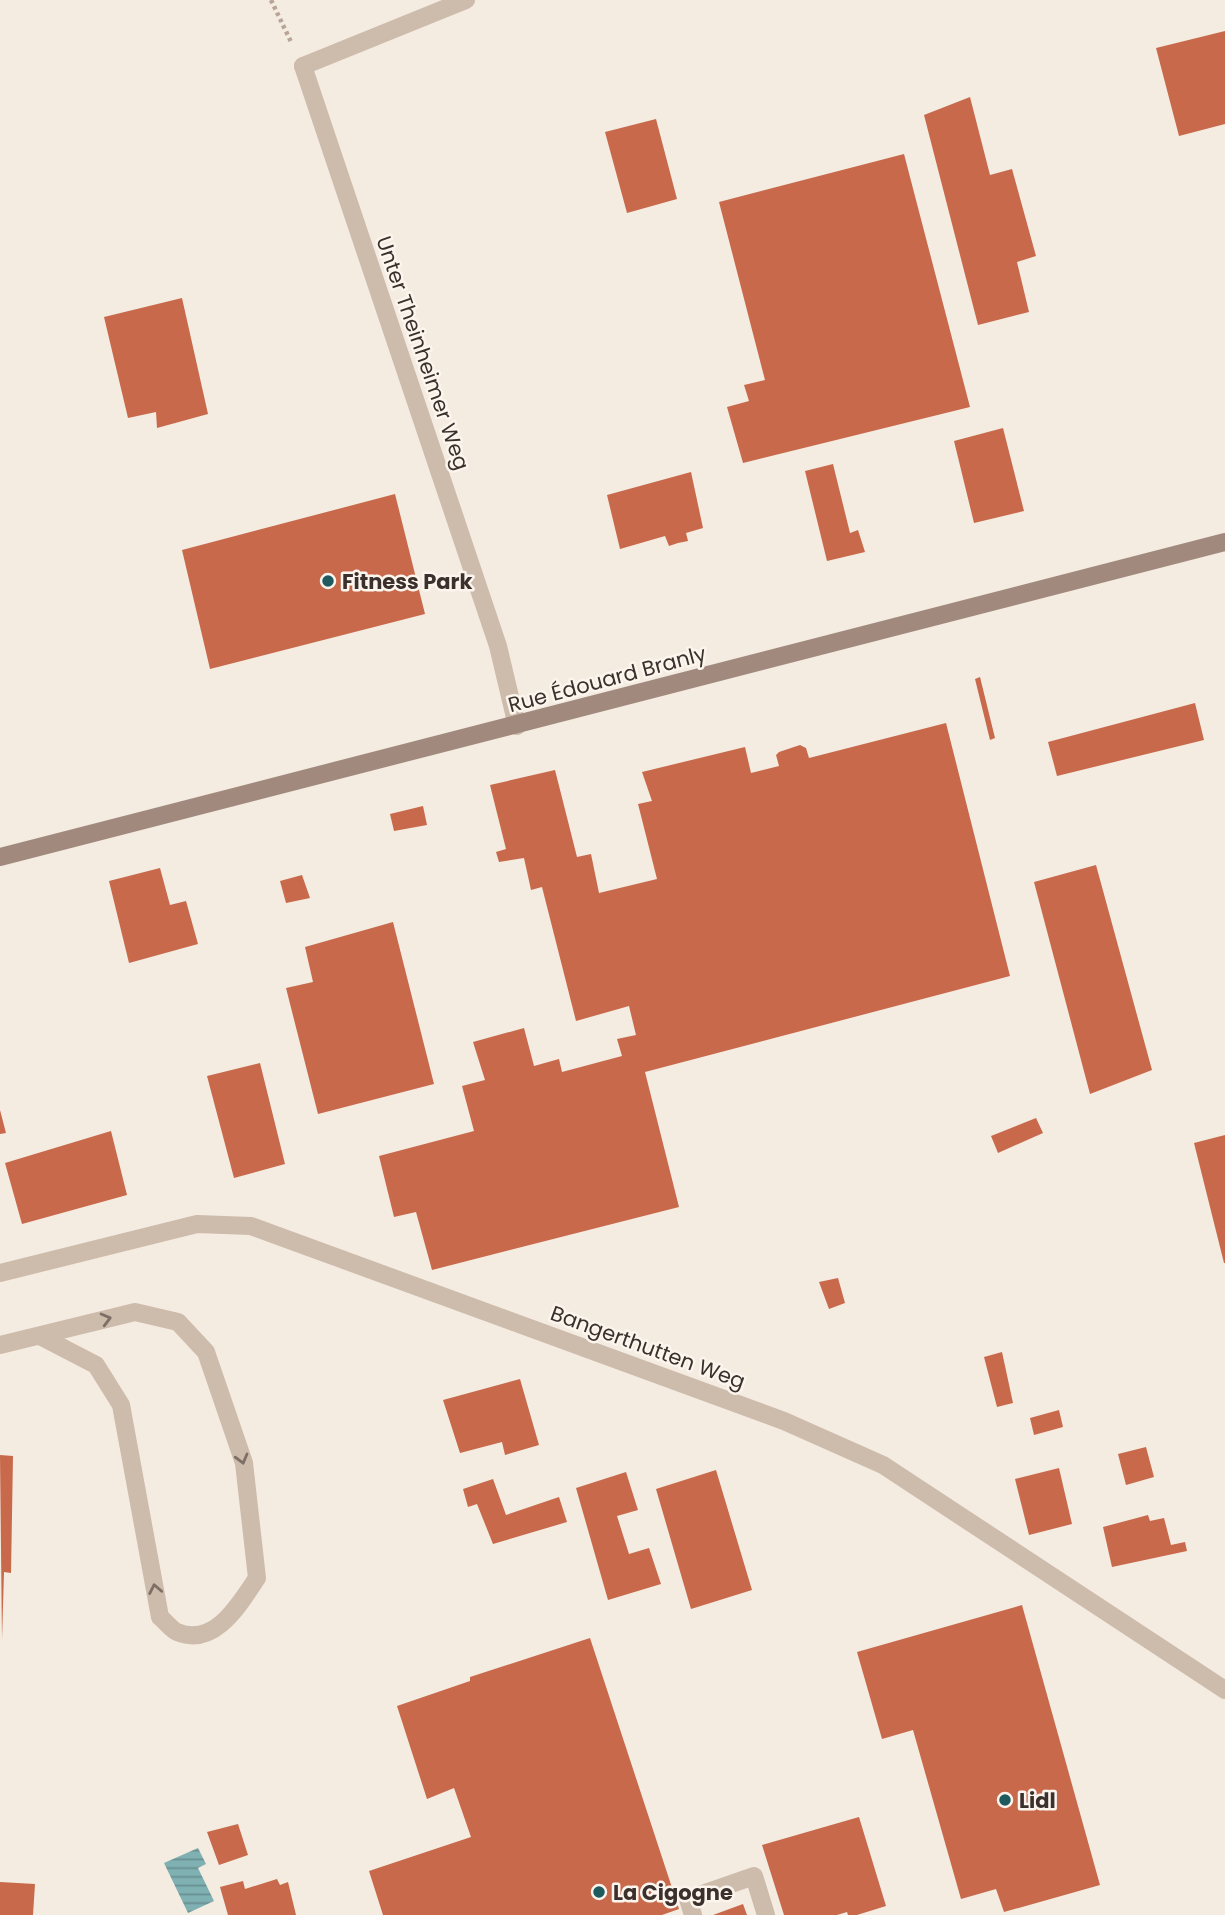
<svg xmlns="http://www.w3.org/2000/svg" width="1225" height="1915" viewBox="0 0 1225 1915" font-family="Poppins,sans-serif">
  <defs>
    <pattern id="water-rules" width="6" height="5" patternUnits="userSpaceOnUse" patternTransform="scale(1.75)"><rect width="6" height="5" fill="#7fb0b2"/><path d="M0 2.5h6" fill="none" stroke="#699091"/></pattern>
  </defs>
  <rect width="100%" height="100%" fill="#f4ebe1"/>
  <path fill="url(#water-rules)" d="M198 1848 206 1864 198 1868 214 1901 188 1913 164 1863Z"/>
  <path fill="#c8694b" d="M1225 31V124L1179 136 1156 48Z
    M970 97 990 175 1012 169 1036 256 1017 262 1029 312 978 325 924 115Z
    M656 119 677 199 627 213 605 132Z
    M904 154 970 407 743 463 727 407 749 401 744 385 765 380 719 202Z
    M182 298 208 414 157 428 156 412 128 418 104 317Z
    M1003 428 1024 511 974 523 954 441Z
    M833 464 850 533 858 530 865 552 827 561 805 471Z
    M691 472 703 528 686 533 688 541 678 543 669 546 665 536 620 549 607 495Z
    M395 494 425 614 210 669 182 550Z
    M980 677 995 738 990 740 975 679Z
    M1195 703 1204 740 1057 776 1048 742Z
    M946 723 1010 976 645 1072 679 1207 432 1270 416 1212 394 1217 379 1156 474 1131 462 1086 485 1080 473 1042 524 1028 534 1066 559 1059 562 1072 622 1056 617 1039 636 1035 629 1006 576 1021 542 887 531 890 524 858 499 862 496 852 506 849 490 785 555 770 577 857 591 854 599 893 657 879 638 804 652 801 642 772 745 747 751 773 779 766 776 755 779 752 800 745 806 748 809 758Z
    M423 806 427 825 394 831 390 814Z
    M1096 865 1152 1070 1090 1094 1034 882Z
    M160 868 170 905 186 901 198 944 129 963 109 881Z
    M302 875 310 898 286 903 280 881Z
    M393 922 434 1084 318 1114 286 988 313 982 305 947Z
    M260 1063 285 1164 234 1178 207 1076Z
    M0 1110 6 1133 0 1134Z
    M1036 1118 1043 1133 998 1153 991 1136Z
    M111 1131 127 1195 22 1224 5 1163Z
    M1225 1135V1263H1224L1194 1143Z
    M838 1278 845 1303 829 1309 819 1282Z
    M1002 1352 1013 1403 997 1407 984 1357Z
    M520 1379 539 1445 505 1455 502 1442 460 1453 443 1400Z
    M1059 1410 1063 1427 1034 1435 1030 1418Z
    M1146 1447 1154 1477 1126 1485 1118 1454Z
    M0 1455 13 1456 11 1573 4 1572 2 1640Z
    M1059 1468 1072 1524 1029 1535 1015 1479Z
    M716 1470 752 1590 691 1609 656 1489Z
    M626 1472 638 1510 617 1516 629 1554 649 1548 661 1584 608 1600 576 1488Z
    M493 1479 506 1515 559 1497 567 1522 493 1544 477 1504 468 1507 463 1489Z
    M1148 1515 1150 1521 1164 1518 1171 1545 1185 1542 1187 1551 1112 1567 1103 1527Z
    M1022 1605 1100 1885 1004 1912 996 1889 961 1899 913 1730 882 1739 857 1652Z
    M590 1638 679 1909 662 1915H383L369 1871 471 1837 454 1788 427 1799 397 1706 470 1681V1677Z
    M859 1817 886 1906 857 1915H848L847 1912 837 1915H784L762 1845Z
    M238 1824 248 1855 219 1865 207 1832Z
    M277 1879 280 1885 288 1882 296 1915H228L220 1887 243 1881 245 1889Z
    M0 1882 35 1884 33 1915H0Z
    M743 1904 747 1915H713Z"/>
  <g fill="none" stroke-linecap="round" stroke-linejoin="round">
    <path stroke="#b9a596" stroke-width="4.5" stroke-dasharray="3.5 3.5" stroke-linecap="butt" d="M271 0 292 44"/>
    <path stroke="#cdbbac" stroke-width="18" d="M303 66 466 0
      M0 1345 135 1312 178 1322 206 1352 244 1463 257 1578C240 1603 215 1648 177 1632 171 1629 165 1621 160 1617L121 1405 96 1365 40 1336
      M693 1915 688 1899 754 1876 766 1915"/>
    <path stroke="#cdbbac" stroke-width="18" d="M303 66 498 646 517 726
      M0 1273 197 1224 251 1226 784 1421 883 1465 1225 1690"/>
    <path stroke="#a18a7d" stroke-width="18" d="M0 857 1225 542"/>
  </g>
  <defs><path id="oneway-chevron" d="M-2-3.5L2.5 0L-2 3.5" fill="none" stroke-width="1.6" stroke-linecap="round" stroke-linejoin="round" transform="scale(1.75)"/></defs>
  <g stroke="#7d6f65">
    <use href="#oneway-chevron" transform="translate(106 1319) rotate(-15)"/>
    <use href="#oneway-chevron" transform="translate(242 1459) rotate(75)"/>
    <use href="#oneway-chevron" transform="translate(155 1589) rotate(-101)"/>
  </g>
  <g fill="#1f5a5e" stroke="#fbf5ee" stroke-width="2.5">
    <circle cx="328" cy="581" r="7"/>
    <circle cx="1005" cy="1800" r="7"/>
    <circle cx="599" cy="1892" r="7"/>
  </g>
  <g text-anchor="middle" dominant-baseline="central" stroke-width="5" stroke-linejoin="round" paint-order="stroke">
    <g font-size="21" fill="#3b302b" stroke="#fbf5ee">
      <text transform="translate(423 353) rotate(71)">Unter Theinheimer Weg</text>
      <text transform="translate(607 679) rotate(-15)">Rue Édouard Branly</text>
      <text transform="translate(648 1347) rotate(20)">Bangerthutten Weg</text>
    </g>
    <g font-size="21" font-weight="bold" fill="#3b302b" stroke="#fbf5ee" text-anchor="start">
      <text x="342" y="581">Fitness Park</text>
      <text x="1019" y="1800">Lidl</text>
      <text x="613" y="1892">La Cigogne</text>
    </g>
  </g>
</svg>
